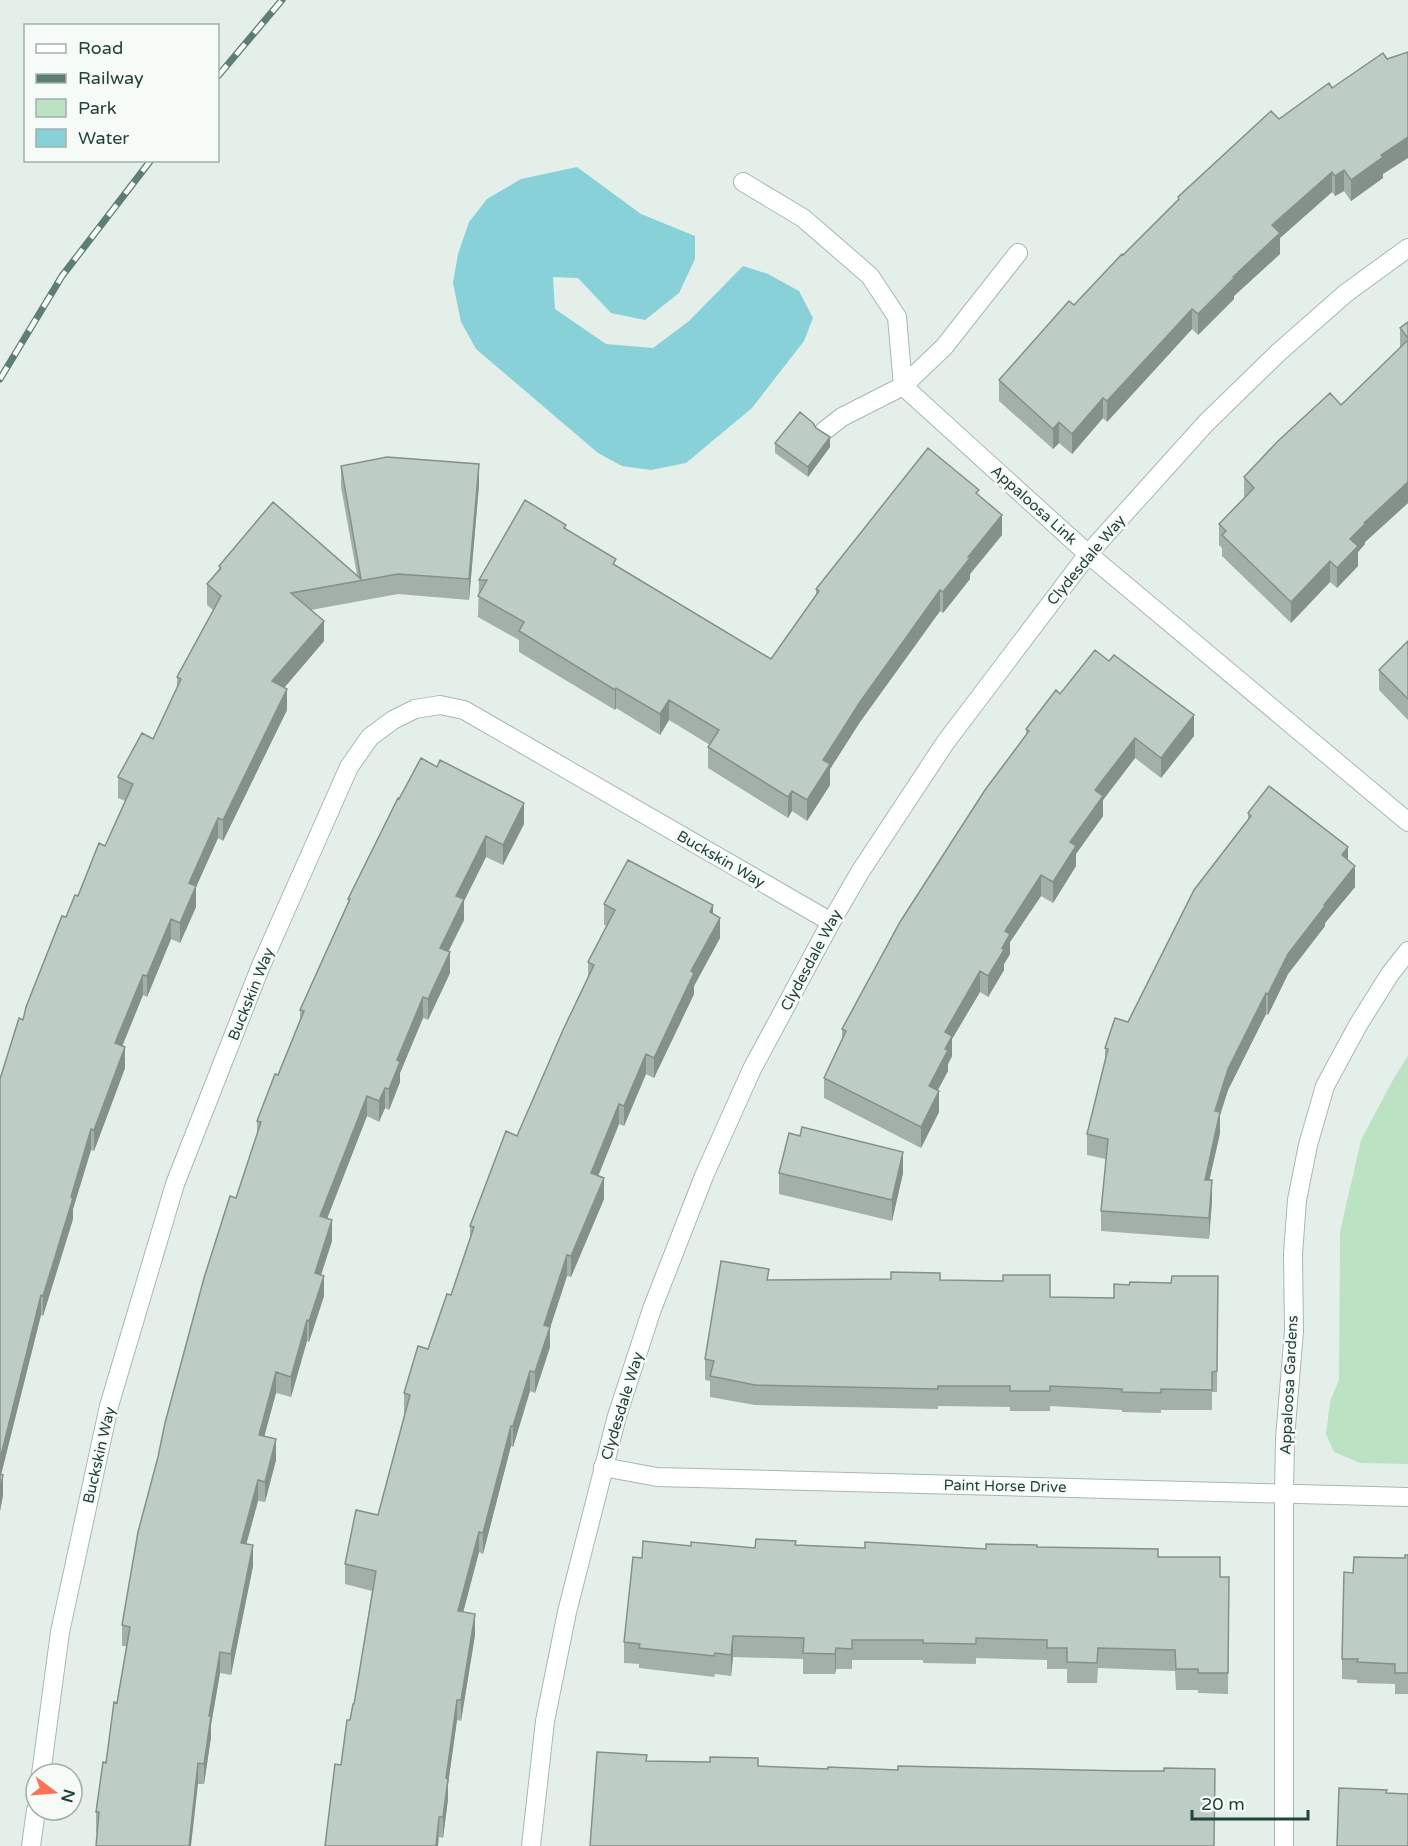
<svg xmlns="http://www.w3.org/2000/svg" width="1408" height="1846" viewBox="0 0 1408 1846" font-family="'Varela Round',sans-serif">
  <rect width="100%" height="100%" fill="#e5efea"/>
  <path fill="#bce2c4" d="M1408 1056V1464L1360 1463 1334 1452 1326 1434 1330 1401 1339 1380 1340 1232 1361 1140 1394 1078Z"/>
  <path fill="#89d1d8" d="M577 167 641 214 695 236V259L679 293 645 320 611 313 578 278 553 277 555 309 606 344 653 348 689 321 743 266 768 274 799 291 813 318 804 341 752 408 686 463 651 470 622 466 598 453 476 349 461 322 453 283 458 254 469 222 487 199 521 179Z"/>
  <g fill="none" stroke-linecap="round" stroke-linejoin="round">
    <defs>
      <path id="minor" d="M743 182 803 218 870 276 897 317 903 386 1088 554 1408 822
        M824 431 842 417 903 386 944 347 1018 253
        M603 1467 657 1477 1408 1497
        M41 1774 60 1632 109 1406 175 1184 260 968 349 767 370 737 393 720 415 709 440 705 464 710 831 922
        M31 1846 36 1810
        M531 1846 545 1721 567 1612 617 1416 652 1309 704 1176 752 1069 831 922 860 872 945 743 1088 554 1206 423 1279 352 1346 293 1408 248
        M1284 1846V1493L1285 1438 1294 1331 1293 1254 1297 1200 1308 1145 1325 1086 1358 1025 1390 974 1408 951"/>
    </defs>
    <use href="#minor" stroke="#a7b8b1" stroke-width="20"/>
    <use href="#minor" stroke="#fff" stroke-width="18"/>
    <defs>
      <path id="rail" d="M218 76 282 0
        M0 379 62 276 151 160"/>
    </defs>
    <use href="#rail" stroke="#5d7e73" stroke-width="7"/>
    <use href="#rail" stroke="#f6fbf8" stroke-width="4.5" stroke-dasharray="14" stroke-linecap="butt"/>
  </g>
  <path fill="#a3b0a9" d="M1279 119 1383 174V178L1351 201 1344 191 1335 196 1332 192 1280 238V254L1234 296V299L1198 335 1192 329 1107 422 1103 418 1072 454 1059 443 1053 449 999 401V380L1178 201V197Z
    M1408 322V503L1365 542V544L1358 552V566L1337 588 1330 582 1291 623 1222 556V548L1219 545V524L1244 498V477L1341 405 1400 348V328Z
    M816 428 830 447 808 477 775 453V443Z
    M341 466 479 485 469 600 398 594 311 610 324 641 284 688 287 710 223 841 218 838 196 887V907L180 943 171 939 147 997 143 995 122 1046 125 1068 94 1151 91 1150 73 1209V1219L43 1316 41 1315 1 1474 3 1495 0 1511V1079L23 1020 66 917 105 846 125 801 118 798V777L153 739 177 689V677L213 610 207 605V584L219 569V566L357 575 341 487Z
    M979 496 1002 535 970 574V579L943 613 940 611 860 722 830 769V785L807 821 792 811 788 818 708 768V747L710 745 669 720 660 735 616 708 615 710 519 652V640L478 617 479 580 566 529 616 565 771 659 816 595V589Z
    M1408 641V720L1379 690V670Z
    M1060 694 1194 736 1161 778 1135 758 1103 800V816L1076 854V866L1053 903 1041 896 1010 942V954L1004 964V970L988 997 980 992 952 1039V1056L948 1064V1071L938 1090 939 1112 921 1148 824 1098V1078L842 1041V1029L1026 735V729Z
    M398 798 524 824 503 865 486 857 464 901V920L448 952 450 973 428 1020 423 1018 400 1073V1082L389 1110 385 1108 379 1122 367 1116 327 1218 332 1241 321 1275 324 1296 309 1342 307 1341 291 1397 276 1393 264 1436 276 1460 265 1502 258 1501 246 1544 253 1566 231 1675 220 1673 211 1725V1737L204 1784H198L96 1833V1812L127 1646H122V1625L236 1198 257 1135V1121L278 1075 300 1021V1010L348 902V899Z
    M1248 813 1348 861 1355 887 1325 923V926L1288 974 1268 1015 1266 1014 1228 1090 1220 1115V1133L1209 1180 1212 1201 1209 1239 1101 1231V1211L1106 1159 1087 1155V1134L1105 1059V1048L1128 1022 1248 820Z
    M604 904 713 914 720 938 694 986V994L654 1078 646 1074 624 1126 619 1124 598 1176 604 1199 571 1277 567 1276 550 1328V1347L535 1393 530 1391 513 1447 511 1446 483 1554 479 1552 463 1612 475 1635 461 1721 457 1720 448 1784V1799L443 1838 439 1837 438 1846H325L341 1765 354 1704 372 1591 345 1584V1564L378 1515 405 1414H404V1393L428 1349 451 1295 470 1238V1226L517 1136 588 977V962L607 926 604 925Z
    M779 1173H903L892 1221 779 1194Z
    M1218 1276 1217 1392H1212V1410H1161V1413L1122 1412V1410L1050 1406V1411H1010V1407L938 1406V1409L755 1405 710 1397V1381L705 1380V1359L769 1280H940L1050 1297 1114 1298 1129 1285 1171 1283Z
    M796 1545 865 1548 986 1549 1037 1547 1158 1557 1220 1577H1229L1228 1694 1198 1693V1690H1176L1175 1671 1098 1668 1097 1683H1067V1669H1047V1660L976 1658V1664L923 1663V1660H852V1669H836L835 1674H803V1659L733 1657 731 1676 715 1674 714 1677 639 1668V1664L624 1663V1642L642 1558 691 1546 755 1548Z
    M1408 1555V1694H1395V1684L1357 1683V1680L1342 1679V1659L1353 1573 1405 1558Z"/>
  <path fill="#84908a" d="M1408 137V158L1383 174V178L1351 201V180L1381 155Z
    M1344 170V191L1335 196V176Z
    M1332 172V192L1280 238V254L1234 296V299L1198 335V314L1233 277 1272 225Z
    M1192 309V329L1107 422V401Z
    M1103 398V418L1072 454V434Z
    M1059 422V443L1053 449V429Z
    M830 437V447L808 477V467Z
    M479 464V485L469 600V579Z
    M1408 482V503L1365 542V544L1358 552V566L1337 588V568L1350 539 1364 523Z
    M1002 515V535L970 574V579L943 613V592L968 557Z
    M1330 561V582L1291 623V602Z
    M940 590V611L860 722 830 769V785L807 821V800L823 760 860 702Z
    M324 621V641L272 702V681Z
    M616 688V708L615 710V690Z
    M287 689V710L223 841V820Z
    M669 700V720L660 735V714Z
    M1194 715V736L1161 778V758Z
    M1135 738V758L1103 800V816L1076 854V866L1053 903V882L1070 842 1095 790Z
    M792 791V811L788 818V797Z
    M524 803V824L503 865V845Z
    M218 818V838L196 887V907L180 943V923L189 883Z
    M486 836V857L464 901V920L440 968V948L456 896Z
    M1348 847V867L1342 855Z
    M1355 866V887L1325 923V926L1288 974 1268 1015V994L1288 954 1324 905Z
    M1041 875V896L1010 942V954L1004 964V970L988 997V976L1002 948 1005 931Z
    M713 905V925L710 912Z
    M720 918V938L694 986V994L654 1078V1058L691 971Z
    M171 919V939L147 997V976Z
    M450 952V973L428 1020V999Z
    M980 971V992L952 1039V1056L948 1064V1071L929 1106V1086L945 1032Z
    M143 975V995L115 1064V1043Z
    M1266 993V1014L1228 1090 1220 1115V1133L1205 1200V1180L1215 1111 1228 1069Z
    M423 997V1018L400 1073V1082L389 1110V1089L397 1060Z
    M125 1047V1068L94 1151V1130Z
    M646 1054V1074L624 1126V1106Z
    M385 1088V1108L379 1122V1101Z
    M939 1091V1112L921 1148V1127Z
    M367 1096V1116L320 1237V1216Z
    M619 1104V1124L591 1194V1173Z
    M91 1129V1150L73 1209V1219L43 1316V1296L71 1197Z
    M903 1152V1173L892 1221V1200Z
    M604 1178V1199L571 1277V1256Z
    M1212 1180V1201L1209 1239V1218Z
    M332 1220V1241L315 1293V1273Z
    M567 1255V1276L550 1328V1347L535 1393V1372L544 1325Z
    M324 1276V1296L309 1342V1321Z
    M41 1295V1315L0 1479V1459Z
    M307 1320V1341L291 1397V1377Z
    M530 1371V1391L513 1447V1426Z
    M276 1372V1393L259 1456V1435Z
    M511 1426V1446L483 1554V1533Z
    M276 1439V1460L265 1502V1482Z
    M3 1475V1495L0 1511V1490Z
    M258 1480V1501L241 1564V1543Z
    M479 1532V1552L458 1632V1611Z
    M253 1545V1566L231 1675V1654Z
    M475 1614V1635L461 1721V1700Z
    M733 1636V1657L731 1676V1655Z
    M836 1648V1669L835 1674V1654Z
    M220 1652V1673L211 1725V1737L204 1784V1764L209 1716Z
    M457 1700V1720L448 1784V1799L443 1838V1817L446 1778Z
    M198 1763V1784L191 1846H189Z
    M439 1817 438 1846H436Z"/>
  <path fill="#bdcdc5" stroke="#84908a" stroke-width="1.5" d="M1408 52V137L1381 155 1383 157 1351 180 1344 170 1335 176 1332 172 1272 225 1280 233 1233 277 1234 278 1198 314 1192 309 1107 401 1103 398 1072 434 1059 422 1053 429 999 380 1069 301 1074 305 1122 254 1123 255 1179 199 1178 197 1271 111 1279 119 1329 83 1332 88 1383 53 1387 59Z
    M1408 322V338L1400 328Z
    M1408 340V482L1364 523 1365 524 1350 539 1358 546 1337 568 1330 561 1291 602 1222 535 1226 531 1219 524 1254 488 1244 477 1278 441 1330 393 1341 405Z
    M800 412 813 423 816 428 830 437 808 467 775 443Z
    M928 448 979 490 976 493 1002 515 968 557 970 558 943 592 940 590 860 702 823 760 830 764 807 800 792 791 788 797 708 747 719 730 669 700 660 714 616 688 615 690 519 631 524 622 478 596 487 580H479L525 500 566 525 564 528 616 559 613 564 771 659 819 591 816 589Z
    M387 457 479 464 469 579 398 574 291 593 324 621 272 681 287 689 223 820 218 818 189 883 196 886 180 923 171 919 147 976 143 975 115 1043 125 1047 94 1130 91 1129 71 1197 73 1198 43 1296 41 1295 0 1459V1079L19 1018 23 1020 26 1007 62 916 66 917 75 895 78 896 99 843 105 846 133 784 118 777 142 733 153 739 181 679 177 677 221 596 207 584 221 568 219 566 273 502 361 579 341 466Z
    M1408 641V699L1379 670Z
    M1095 650 1109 661 1114 655 1194 715 1161 758 1135 738 1095 790 1103 796 1070 842 1076 846 1053 882 1041 875 1005 931 1010 934 1002 948 1004 950 988 976 980 971 945 1032 952 1036 945 1049 948 1050 929 1086 939 1091 921 1127 824 1078 846 1031 842 1029 900 922 985 790 1029 731 1026 729 1056 690 1060 694Z
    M421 758 437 767 440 760 524 803 503 845 486 836 456 896 464 899 440 948 450 952 428 999 423 997 397 1060 400 1062 389 1089 385 1088 379 1101 367 1096 320 1216 332 1220 315 1273 324 1276 309 1321 307 1320 291 1377 276 1372 259 1435 276 1439 265 1482 258 1480 241 1543 253 1545 231 1654 220 1652 209 1716H211L204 1764 198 1763 189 1846H96L99 1812H96L103 1762 106 1763 114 1702 117 1703 130 1627 122 1625 138 1532 158 1457 165 1423 204 1278 230 1196 236 1198 261 1122 257 1121 275 1074 278 1075 304 1011 300 1010 350 899H348L398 798 399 799Z
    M1269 786 1348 847 1342 855 1355 866 1324 905 1325 906 1288 954 1268 994 1266 993 1228 1069 1215 1111 1220 1112 1205 1180H1212L1209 1218 1101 1211 1108 1139 1087 1134 1108 1049 1105 1048 1115 1018 1128 1022 1194 890 1251 816 1248 813Z
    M628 860 713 905 710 912 720 918 691 971 694 973 654 1058 646 1054 624 1106 619 1104 591 1173 604 1178 571 1256 567 1255 544 1325 550 1327 535 1372 530 1371 513 1426H511L483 1533 479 1532 458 1611 475 1614 461 1700H457L446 1778 448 1779 443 1817H439L436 1846H325L335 1764 341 1765 347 1720H350L353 1704H354L376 1571 345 1564 356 1510 378 1515 410 1395 404 1393 418 1346 428 1349 447 1294 451 1295 474 1227 470 1226 506 1131 517 1136 563 1030 594 965 588 962 615 910 604 904Z
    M802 1127 903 1152 892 1200 779 1173 789 1133 800 1136Z
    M721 1261 769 1269 767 1280 891 1279V1272L940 1273V1280L1003 1281V1275H1050V1297L1114 1298V1284L1129 1285 1130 1282 1171 1283 1172 1276H1218L1217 1371 1212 1372V1390L1161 1389V1393L1122 1392V1389L1050 1386V1391H1010V1386H938V1389L755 1385 710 1376 714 1361 705 1359Z
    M0 1474 3 1475 0 1490Z
    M756 1539 796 1541 795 1545 865 1548V1542L986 1549V1544L1037 1545V1547L1158 1549V1557H1220V1577H1229L1228 1673H1198V1669H1176L1175 1650 1098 1648 1097 1663 1067 1662V1648H1047V1640L976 1638V1644L923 1643V1640H852V1649L836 1648 835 1654 803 1653 804 1638 733 1636 731 1655 715 1653 714 1656 639 1648 640 1644 624 1642 633 1557 642 1558 643 1541 691 1546V1542L755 1548Z
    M1405 1555H1408V1673H1395V1664L1357 1662 1358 1659H1342L1344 1572 1353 1573 1354 1557 1405 1558Z
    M597 1752 647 1755 646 1761 710 1762V1757L758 1758V1766L828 1769V1767L898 1770V1766L1125 1771H1164V1768L1215 1769 1214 1846H590Z
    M1339 1788 1387 1790 1386 1793 1408 1794V1846H1337Z"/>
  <g text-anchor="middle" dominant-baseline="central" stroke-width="5" stroke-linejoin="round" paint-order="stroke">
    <g font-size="15" fill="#224338" stroke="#f6fbf8">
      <text transform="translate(1034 505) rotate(42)">Appaloosa Link</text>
      <text transform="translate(1086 560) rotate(-50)">Clydesdale Way</text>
      <text transform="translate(721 859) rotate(30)">Buckskin Way</text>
      <text transform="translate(811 960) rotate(-62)">Clydesdale Way</text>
      <text transform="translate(251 994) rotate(-68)">Buckskin Way</text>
      <text transform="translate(1289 1385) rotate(-87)">Appaloosa Gardens</text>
      <text transform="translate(622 1406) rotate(-73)">Clydesdale Way</text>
      <text transform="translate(99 1455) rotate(-77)">Buckskin Way</text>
      <text transform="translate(1005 1486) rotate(1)">Paint Horse Drive</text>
    </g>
  </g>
  <rect x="24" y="24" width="195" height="138" fill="#f6fbf8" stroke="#a1b1ab" stroke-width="1.5"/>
  <rect x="36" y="44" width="30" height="9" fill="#ffffff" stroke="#a1b1ab" stroke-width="1.5"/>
  <text x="78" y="54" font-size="18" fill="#224338">Road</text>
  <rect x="36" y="74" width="30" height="9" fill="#5d7e73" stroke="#a1b1ab" stroke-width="1.5"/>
  <text x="78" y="84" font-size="18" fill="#224338">Railway</text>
  <rect x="36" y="99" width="30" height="18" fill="#bce2c4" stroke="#a1b1ab" stroke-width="1.5"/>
  <text x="78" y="114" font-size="18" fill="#224338">Park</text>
  <rect x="36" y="129" width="30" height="18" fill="#89d1d8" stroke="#a1b1ab" stroke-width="1.5"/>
  <text x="78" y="144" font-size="18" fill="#224338">Water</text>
  <g transform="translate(54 1792) rotate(106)"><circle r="28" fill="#f6fbf8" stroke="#a1b1ab" stroke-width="1.5"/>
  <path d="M0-4.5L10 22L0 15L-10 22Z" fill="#fd7255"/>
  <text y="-9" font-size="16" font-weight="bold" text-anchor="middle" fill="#224338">N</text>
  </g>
  <path d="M1192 1810v9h116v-9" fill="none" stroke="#224338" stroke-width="3"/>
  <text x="1201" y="1810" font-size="18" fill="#224338" stroke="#f6fbf8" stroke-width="4.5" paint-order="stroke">20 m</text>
</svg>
